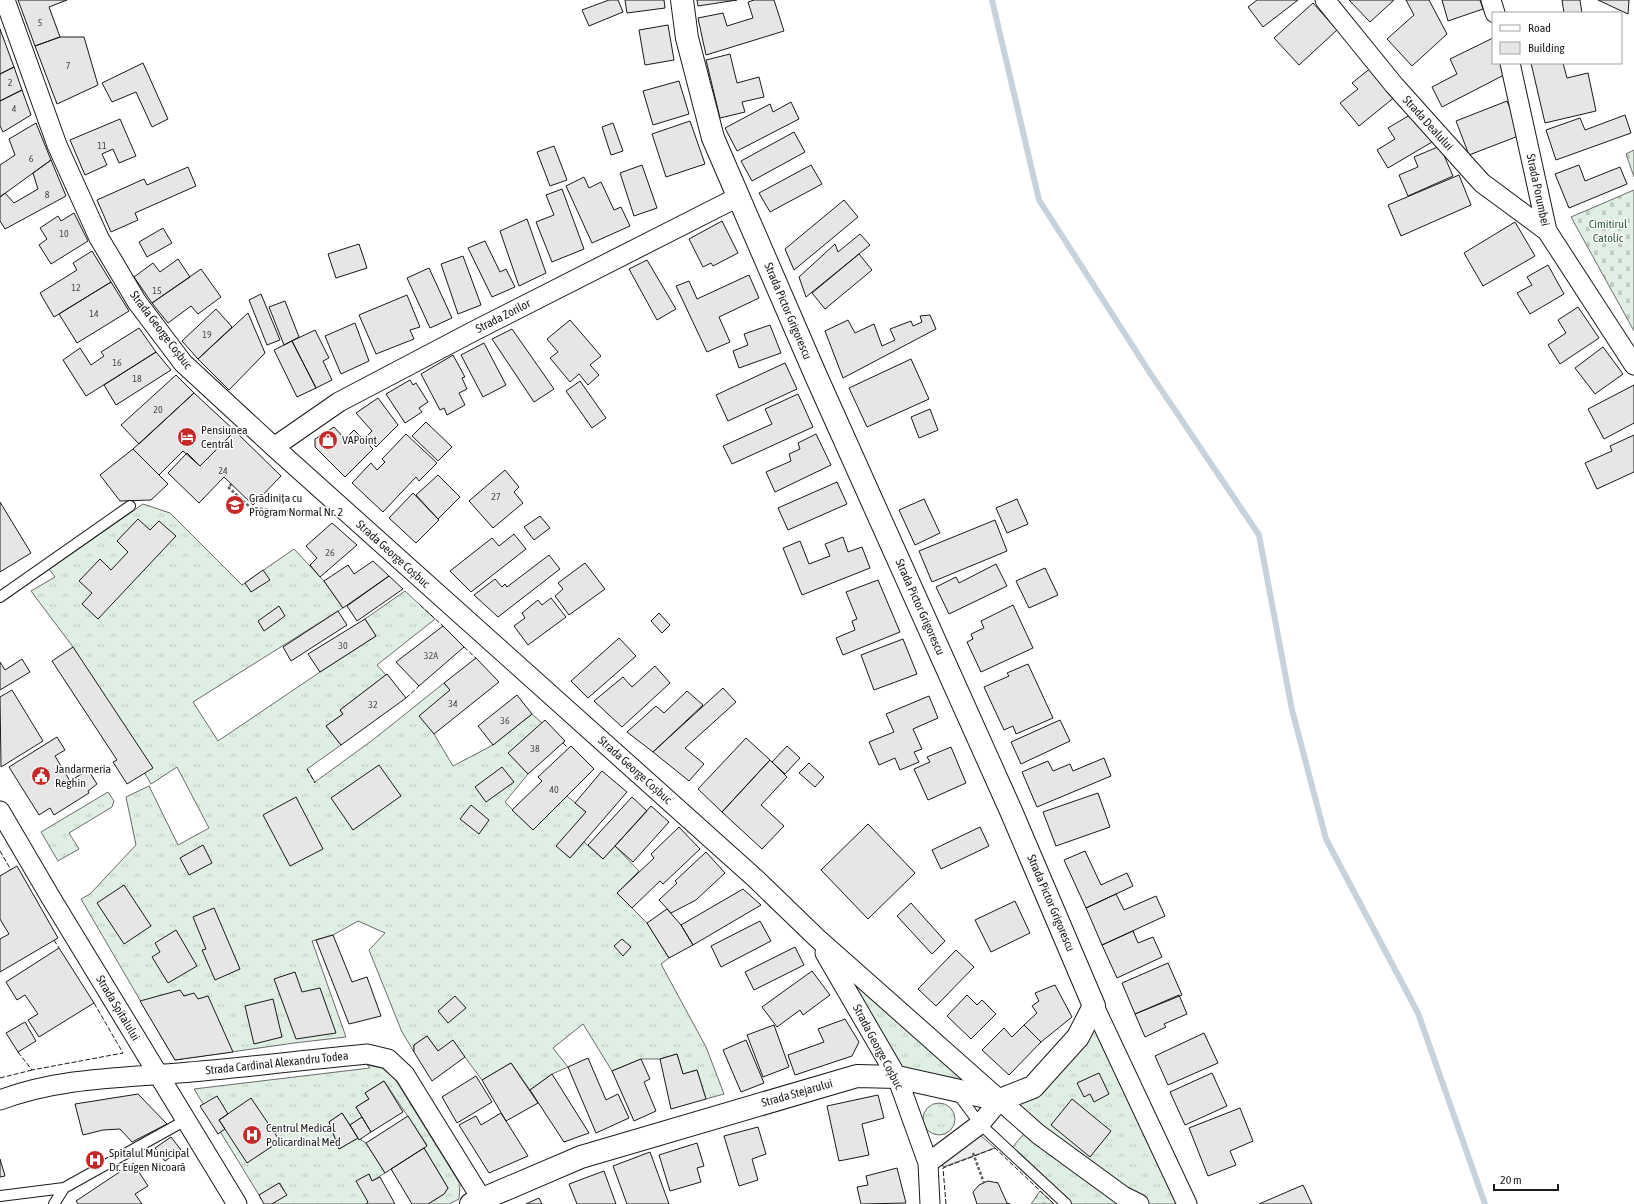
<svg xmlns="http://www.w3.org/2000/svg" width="1634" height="1204" viewBox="0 0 1634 1204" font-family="'Asap Condensed',sans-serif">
  <defs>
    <pattern id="grass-tufts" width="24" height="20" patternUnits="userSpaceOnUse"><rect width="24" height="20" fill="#e0efe3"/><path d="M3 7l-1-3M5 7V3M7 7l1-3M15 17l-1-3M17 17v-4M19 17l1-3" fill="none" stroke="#c0ccc2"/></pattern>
    <pattern id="cemetery-stones" width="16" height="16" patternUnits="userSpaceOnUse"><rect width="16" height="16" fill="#e0efe3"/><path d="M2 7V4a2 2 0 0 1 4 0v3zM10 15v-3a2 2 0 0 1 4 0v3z" fill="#c0ccc2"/></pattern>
  </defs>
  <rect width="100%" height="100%" fill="#fff"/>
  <path fill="url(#grass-tufts)" stroke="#6a6a6a" d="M143 504 170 513 242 585 294 549 324 581 343 608 193 702 218 741 320 672 376 636 365 619 405 591 435 619 377 665 386 675 340 710 343 714 326 726 341 745 307 769 315 782 374 739 444 683 450 690 434 734 453 766 493 745 532 714 542 723 509 753 528 774 505 802 533 830 567 796 586 812 557 846 570 858 584 842 603 859 615 846 639 871 617 893 647 923 669 958 661 964 706 1047 724 1094 706 1099 697 1070 683 1074 677 1054 660 1059H641L612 1071 583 1024 553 1048 568 1067 552 1074 530 1090 511 1063 482 1080 453 1041 438 1051 427 1036 414 1045V1052L402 1032 369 950 385 933 358 921 333 935 312 941 346 1037 294 1043 175 1060 81 899 90 894 136 845 126 797 149 786 178 845 209 828 177 767 151 784 73 647 31 591 55 577 49 569Z
    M108 792 114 801 112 807 69 833 79 849 58 861 41 832Z
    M817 938 1000 1100 1033 1087 1094 1006 1187 1204H1066L1009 1151 1030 1127 1000 1100 897 1077Z
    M367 1065 382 1068 395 1079 460 1184 459 1199 449 1204H428L444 1194 448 1188 424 1148 427 1145 384 1081 365 1093 369 1099 356 1107 362 1117 350 1125 342 1113 329 1122 339 1149 358 1138 366 1143 385 1173 372 1181 369 1174 368 1202 366 1204H272L286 1195 280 1183 259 1195 194 1089 370 1068Z
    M923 1119a16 16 0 1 1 32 0a16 16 0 1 1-32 0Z"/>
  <path fill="url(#cemetery-stones)" stroke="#6a6a6a" d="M1634 150V177L1626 154Z
    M1634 190V331L1571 217Z
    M1040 1191 1054 1204H1031Z"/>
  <path fill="#ededed" stroke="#6a6a6a" d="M973 1129 995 1148 943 1167 941 1153Z"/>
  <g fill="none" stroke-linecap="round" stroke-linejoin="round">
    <path stroke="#c6d2dc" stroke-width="6" d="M992 0 1039 200 1150 373 1259 535 1292 710 1326 839 1418 1013 1485 1204"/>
  </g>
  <path fill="#e6e6e6" stroke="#1a1a1a" d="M18 0H67L49 7 60 37 35 46Z
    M609 0H618L623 12 589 26 582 10Z
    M625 0H664L665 8 627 13Z
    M697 0H737L698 6Z
    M754 0H774L784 31 706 55 698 18 723 13 727 26 753 18 748 2Z
    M1257 0H1298L1263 27 1248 7Z
    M1349 0H1394L1370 22Z
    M1406 0H1429L1447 34 1412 66 1387 39 1414 15Z
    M1442 0H1480L1483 9 1448 21Z
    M1562 0H1580L1582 13H1564Z
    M1598 0H1629L1628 14Z
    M1313 3 1337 30 1299 65 1274 38Z
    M668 25 674 60 645 65 639 30Z
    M0 29 14 67 0 74Z
    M60 37H84L98 85 57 104 35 46Z
    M1493 38V63H1501L1504 75 1442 107 1432 87 1457 74 1450 59Z
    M730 54 737 83 759 77 764 97 742 102 745 112 720 118 706 60Z
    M143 63 168 119 152 127 136 92 112 102 102 83Z
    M1531 63H1563L1567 78 1588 73 1596 111 1545 123Z
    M14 67 22 90 0 101V74Z
    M1372 67 1396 96 1359 126 1340 103 1358 89 1352 83Z
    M679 81 689 114 653 125 643 91Z
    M22 90 31 115 3 132 0 126V101Z
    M1507 101 1521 135 1469 155 1456 121Z
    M791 102 799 119 737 151 725 128 770 104 773 112Z
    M1415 112 1432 142 1388 168 1377 150 1395 139 1388 128Z
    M1625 115 1631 133 1556 160 1546 130 1580 118 1585 130Z
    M120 119 136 156 119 163 113 149 102 154 107 165 85 175 70 140Z
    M690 121 705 164 666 177 652 134Z
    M36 123 51 160 0 197V165L15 155 9 139Z
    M613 123 623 151 611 155 602 127Z
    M794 132 805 152 752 181 741 161Z
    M554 146 567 180 550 186 537 152Z
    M1440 146 1453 176 1408 196 1399 175 1418 167 1414 157Z
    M51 160 66 196 5 229 0 221V197L5 193 14 203 38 189 33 173Z
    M642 165 657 208 634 216 620 173Z
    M811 165 822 184 770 212 759 193Z
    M1579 165 1585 181 1620 167 1627 184 1569 208 1555 174Z
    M188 167 196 186 135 213 138 220 111 232 97 200 144 179 147 185Z
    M1459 175 1471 205 1401 236 1388 205Z
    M584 177 589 188 601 182 614 210 621 207 630 226 592 243 566 186Z
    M562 189 584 249 552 262 536 222 554 215 546 195Z
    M844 200 858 217 794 270 785 249Z
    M74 213 88 241 51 264 39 245 47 239 40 228 58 216 61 221Z
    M527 219 546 273 519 286 500 231Z
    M722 221 738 253 713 266 711 263 703 267 689 239Z
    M1515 222 1535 256 1483 286 1464 253Z
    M163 228 172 243 147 257 139 242Z
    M860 234 870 245 806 297 799 277 835 244 838 252Z
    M485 241 500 272 506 269 515 287 492 297 468 248Z
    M359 244 367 268 336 278 328 254Z
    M92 251 111 282 54 317 40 293 77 270 73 263Z
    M859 254 872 270 825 309 812 293Z
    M463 256 481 305 458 314 441 264Z
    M178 259 190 277 152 303 134 277 153 263 160 272Z
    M647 260 676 309 657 320 629 269Z
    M1548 265 1564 294 1530 314 1517 293 1532 285 1527 277Z
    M429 268 452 318 430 328 407 278Z
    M201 269 221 297 198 314 191 306 168 323 152 303Z
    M749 275 759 298 719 317 730 342 707 352 676 286 689 281 697 299Z
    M111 282 129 311 77 343 59 314Z
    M261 294 280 340 267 345 249 300Z
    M407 295 420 327 410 330 414 339 376 354 359 315Z
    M285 301 299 337 284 345 269 307Z
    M1578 307 1599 338 1560 364 1548 345 1566 333 1558 320Z
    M216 309 232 327 198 359 182 341Z
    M248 313 265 353 229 390 198 359Z
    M930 315 936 329 843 378 825 331 848 320 855 333 874 324 882 346 895 340 890 329 911 321 913 326 922 322 920 316Z
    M570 320 601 356 590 365 599 375 588 385 579 374 570 382 550 358 558 352 547 339Z
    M355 323 369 361 341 374 325 336Z
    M770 325 781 353 739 368 733 351 748 345 744 334Z
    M139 328 156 352 86 396 63 360 80 348 91 365 104 356 101 352Z
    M512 329 554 389 534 402 492 339Z
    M315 330 329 358 323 361 332 380 316 388 292 341Z
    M292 341 316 388 297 397 274 350Z
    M484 343 506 385 483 397 461 355Z
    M1603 347 1623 374 1595 394 1575 368Z
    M156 352 171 370 116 405 104 385Z
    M453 355 465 377 462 378 467 389 459 393 465 405 447 415 444 408 440 410 421 374Z
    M911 359 929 399 867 427 849 388Z
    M785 363 797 389 728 421 716 395Z
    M176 375 194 393 139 444 121 425Z
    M410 380 413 385 416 383 428 402 419 408 422 412 405 423 386 394Z
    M580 381 606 418 592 428 566 391Z
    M1634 385V423L1604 439 1588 409Z
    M194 393 235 431 200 466 183 451 159 475 133 449Z
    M798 394 813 427 732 464 723 446 772 424 765 409Z
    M378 398 398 425 376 447 366 437 372 431 356 413Z
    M930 409 938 430 919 438 911 417Z
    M426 422 452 447 438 461 412 436Z
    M334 427 345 439 354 430 373 449 345 477 315 447V439Z
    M235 431 281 476 253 505 224 477 199 503 168 473 187 453 200 466Z
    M406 434 437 463 419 481 416 477 383 512 352 483 371 463 377 470 385 462 382 459Z
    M816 434 831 465 775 492 766 472 791 461 789 454 800 449 798 443Z
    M1634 435V472L1597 489 1585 463 1612 451 1610 446Z
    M133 449 168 484 151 500 120 501 100 475Z
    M505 470 519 487 514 492 523 503 493 528 469 501Z
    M438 475 460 497 438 519 416 495Z
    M837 482 847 504 788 530 778 508Z
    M413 493 439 520 416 543 389 518Z
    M924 499 940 533 915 545 899 510Z
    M1017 499 1028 524 1007 533 996 508Z
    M0 502 31 553 0 572Z
    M540 516 550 528 534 540 524 527Z
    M138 519 150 530 159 521 176 536 98 619 82 604 92 593 79 581 100 559 111 570 128 552 117 541Z
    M995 520 1007 551 932 582 919 551Z
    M332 523 357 545 320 577 310 565 317 558 306 546Z
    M514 534 526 549 471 592 450 571 492 538 499 546Z
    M843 537 848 552 862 547 870 568 802 595 783 548 800 541 809 564 830 556 825 544Z
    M549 555 560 569 498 617 474 595 495 579 502 587 505 584 507 587Z
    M373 561 389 576 343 608 324 581 348 565 354 574Z
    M585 563 605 589 569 615 555 596 563 589 558 583Z
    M996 564 1007 586 949 614 936 587 956 577 959 583Z
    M1045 568 1058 595 1029 608 1016 581Z
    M263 570 270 580 251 592 245 583Z
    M389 576 403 589 357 621 347 606Z
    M878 580 900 632 843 655 836 638 855 630 852 621 857 619 846 592Z
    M551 598 566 617 528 645 514 626 525 618 522 613 538 600 542 605Z
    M1013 605 1033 648 981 672 967 642 973 639 971 634 984 628 981 621Z
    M279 606 285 616 264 631 258 621Z
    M338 611 347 625 291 661 283 647Z
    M659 613 670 625 662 633 651 621Z
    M365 619 376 636 320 672 308 654Z
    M443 626 464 647 419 686 396 662Z
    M619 638 636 656 588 698 571 681Z
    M903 639 917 674 874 690 861 655Z
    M73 647 153 768 127 784 113 762 117 760 52 661Z
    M476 658 499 682 434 734 419 716 450 690 444 683Z
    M22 659 30 672 0 690V662L5 670Z
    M1028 664 1053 718 1016 734 1013 726 1004 730 984 687 1009 676 1007 673Z
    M655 666 670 683 622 727 594 701 623 677 632 687Z
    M387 674 406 698 341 745 326 726 343 714 340 710Z
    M723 688 736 702 685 748 704 764 689 781 653 752Z
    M12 690 43 741 1 767 0 697Z
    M687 691 703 705 653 752 627 732 656 706 664 713Z
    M517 695 532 714 493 745 478 726Z
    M929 696 938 718 913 729 922 749 914 752 919 762 900 770 895 758 879 765 869 742 894 732 886 714Z
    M545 720 565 741 528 774 508 753Z
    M1060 720 1070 741 1021 764 1011 742Z
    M57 737 65 750 55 756 70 781 88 770 97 784 88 791 89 793 54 815 50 808 39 815 9 767Z
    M746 738 770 760 722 812 698 789Z
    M571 746 594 769 533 830 512 810 542 781 538 777Z
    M787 746 800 758 785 774 772 762Z
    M951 747 966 783 928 800 914 769 930 762 927 757Z
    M1104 758 1111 776 1037 807 1022 772 1048 761 1053 771 1070 764 1073 771Z
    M770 760 787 777 761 805 784 826 762 849 722 812Z
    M809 763 824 777 815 787 799 773Z
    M379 765 401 796 353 830 331 798Z
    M502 767 514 782 486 802 475 787Z
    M602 771 627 792 570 858 556 846 586 812 575 803Z
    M1098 793 1110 827 1056 846 1043 812Z
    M296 797 323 849 290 866 263 815Z
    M632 797 647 811 603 859 588 845Z
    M471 805 489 820 479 834 460 819Z
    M651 806 669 822 633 862 615 846Z
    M868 824 915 873 868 919 821 870Z
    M679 827 700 849 663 884 660 881 632 908 617 893 654 858 651 854Z
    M980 827 989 846 941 869 932 850Z
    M203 845 212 863 189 875 180 858Z
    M1085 851 1101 885 1127 873 1133 886 1086 908 1064 860Z
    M706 852 725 873 696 900 671 913 659 900 677 883 675 881Z
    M17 866 58 938 0 972V939L9 934 0 919V876Z
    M124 885 151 926 124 944 97 903Z
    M743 889 761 905 693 945 681 925Z
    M1116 894 1124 910 1156 896 1165 916 1102 945 1086 908Z
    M1015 901 1030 933 991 952 975 920Z
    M911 903 945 941 932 954 897 916Z
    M214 908 240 969 215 980 202 950 206 949 193 917Z
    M667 909 681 925 693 945 669 958 647 923Z
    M760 921 771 941 721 967 711 946Z
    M176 930 197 966 168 983 152 957 160 952 155 943Z
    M1133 931 1138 943 1153 937 1162 957 1117 978 1102 945Z
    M333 935 352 982 367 977 381 1016 349 1024 316 940Z
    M622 939 631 947 623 956 614 946Z
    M795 947 804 965 754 990 745 972Z
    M59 948 94 1003 39 1037 28 1020 38 1014 25 995 17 1000 6 982Z
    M956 950 974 967 936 1006 918 989Z
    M1168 963 1182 995 1135 1014 1122 983Z
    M812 971 830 995 803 1015 800 1010 777 1027 762 1007Z
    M295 972 302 992 320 988 336 1033 296 1039 274 979Z
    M1055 985 1072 1017 1041 1042 1024 1025 1037 1013 1032 1006 1039 1001 1035 993Z
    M180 990 184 996 194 993 198 999 208 996 233 1052 175 1060 140 1001Z
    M967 995 977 1005 982 1000 996 1014 971 1039 947 1016Z
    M1179 995 1187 1014 1164 1024 1166 1027 1145 1037 1135 1014Z
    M455 996 466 1008 448 1023 438 1011Z
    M273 999 282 1037 254 1044 245 1006Z
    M845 1019 859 1042 852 1056 795 1075 788 1055 824 1042 818 1029Z
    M25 1022 36 1041 18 1052 6 1033Z
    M774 1025 789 1067 763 1077 747 1035Z
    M1024 1025 1041 1042 1009 1075 982 1050 1004 1028 1012 1037Z
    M1204 1033 1218 1063 1168 1085 1155 1056Z
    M427 1036 438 1051 453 1040 465 1057 432 1081 414 1052V1045Z
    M746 1040 764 1083 741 1092 723 1050Z
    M677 1054 683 1074 697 1070 706 1099 671 1109 660 1059Z
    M588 1058 606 1100 618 1094 629 1118 596 1133 568 1067Z
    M641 1059 650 1079 644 1082 656 1111 634 1121 612 1071Z
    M511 1063 538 1103 506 1121 482 1080Z
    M1099 1073 1109 1094 1094 1102 1090 1094 1084 1097 1077 1083Z
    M1212 1073 1227 1106 1185 1125 1170 1092Z
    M552 1074 589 1133 564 1142 530 1090Z
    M476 1076 492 1102 457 1123 442 1097Z
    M384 1081 403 1112 371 1132 356 1107 369 1099 365 1093Z
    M138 1094 167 1124 132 1142 120 1129 103 1130 83 1135 75 1104Z
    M878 1095 884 1118 862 1124 869 1155 839 1161 827 1106Z
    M217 1096 228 1114 219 1120 225 1129 218 1134 200 1106Z
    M251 1098 280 1141 247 1163 219 1120Z
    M1072 1099 1111 1131 1090 1157 1051 1125Z
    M1240 1108 1253 1141 1230 1151 1236 1165 1208 1176 1189 1128Z
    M342 1113 358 1138 339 1149 329 1122Z
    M501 1113 528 1156 489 1173 459 1125 476 1116 481 1125Z
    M408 1116 427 1146 385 1173 366 1143Z
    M362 1117 371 1132 359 1140 350 1125Z
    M758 1127 766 1154 752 1159 758 1180 739 1186 724 1136Z
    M171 1137 181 1150 165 1161 155 1148Z
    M697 1143 704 1166 697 1168 701 1182 670 1191 659 1155Z
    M424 1148 448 1188 444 1194 428 1204H412L391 1169Z
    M650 1152 669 1204H627L613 1166Z
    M0 1159 5 1176 0 1177Z
    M133 1163 148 1186 135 1194 142 1204H78L76 1201Z
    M897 1168 906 1203 861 1204 857 1187 868 1185 866 1176Z
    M604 1171 616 1204H577L569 1184Z
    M369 1174 372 1181 380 1177 395 1204H366L368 1202 356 1181Z
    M988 1181 998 1183 1007 1203 1010 1204H977L973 1192 979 1185Z
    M279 1183 287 1195 272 1204H264L259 1195Z
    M1303 1185 1312 1204H1259Z
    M539 1198 542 1204H526Z"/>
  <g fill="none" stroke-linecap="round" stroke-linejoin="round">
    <defs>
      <path id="service" d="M0 597 130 506
        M957 1093 980 1124 1066 1204
        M0 1196 64 1188
        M54 1204 64 1188 186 1120"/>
      <path id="minor" d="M5 0 57 145 99 238 137 302 183 363 274 447 756 879 817 938 1038 1134 1123 1196 1139 1204
        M1325 0 1394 85 1482 183 1547 231
        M1491 0 1495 13
        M1510 63 1547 231 1634 365
        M274 447 339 402 474 331 738 197
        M0 811 51 898 237 1204
        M825 953 897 1077 928 1163 930 1204
        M1094 1006 1187 1204
        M0 1100C58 1078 119 1078 179 1073 242 1068 304 1060 367 1054L388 1059 405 1075 481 1198
        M928 1163 980 1124 1000 1100"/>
      <path id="tertiary" d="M471 1204 581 1157 857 1076 897 1077 1000 1100 1033 1087 1078 1037 1094 1006 1011 811 816 376 713 138 687 38 682 0"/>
    </defs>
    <use href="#service" stroke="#1a1a1a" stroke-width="12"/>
    <use href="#minor" stroke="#1a1a1a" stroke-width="21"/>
    <use href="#tertiary" stroke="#1a1a1a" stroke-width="24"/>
    <path stroke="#5f5f5f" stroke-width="2.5" stroke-dasharray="3 2" stroke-linecap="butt" d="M232 484 228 487 251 508 318 514
      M973 1153 984 1183"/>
    <use href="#service" stroke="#fff" stroke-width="10"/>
    <use href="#minor" stroke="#fff" stroke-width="19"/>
    <use href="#tertiary" stroke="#fff" stroke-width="22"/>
    <path stroke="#1a1a1a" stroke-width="1" stroke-dasharray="5 2" stroke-linecap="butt" d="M420 605 443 626
      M464 647 476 658
      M406 698 419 686
      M563 743 568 748
      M307 769 315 783
      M0 851 11 870
      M54 940 59 948
      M18 1052 32 1070 123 1053 94 1003
      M0 1078 32 1070
      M946 1204 943 1168 995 1148 1054 1204"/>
  </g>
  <defs>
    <symbol id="hotel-disc" viewBox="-11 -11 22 22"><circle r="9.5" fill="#c62828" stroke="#fff"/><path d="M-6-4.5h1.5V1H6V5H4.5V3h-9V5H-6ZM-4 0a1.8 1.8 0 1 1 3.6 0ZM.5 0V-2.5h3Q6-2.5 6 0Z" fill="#fff"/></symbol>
    <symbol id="shop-disc" viewBox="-11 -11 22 22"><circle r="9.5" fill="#c62828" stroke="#fff"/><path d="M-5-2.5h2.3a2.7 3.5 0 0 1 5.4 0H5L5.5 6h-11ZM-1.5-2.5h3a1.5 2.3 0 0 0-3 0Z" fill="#fff"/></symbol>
    <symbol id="school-disc" viewBox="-11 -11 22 22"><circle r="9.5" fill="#c62828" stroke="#fff"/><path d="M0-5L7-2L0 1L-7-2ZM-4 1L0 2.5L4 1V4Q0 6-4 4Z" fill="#fff"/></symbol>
    <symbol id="civic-disc" viewBox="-11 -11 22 22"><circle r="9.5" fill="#c62828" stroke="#fff"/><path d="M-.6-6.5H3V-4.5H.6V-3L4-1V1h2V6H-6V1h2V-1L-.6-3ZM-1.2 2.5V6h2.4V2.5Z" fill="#fff"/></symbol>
    <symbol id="hospital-disc" viewBox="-11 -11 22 22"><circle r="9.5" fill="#c62828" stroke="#fff"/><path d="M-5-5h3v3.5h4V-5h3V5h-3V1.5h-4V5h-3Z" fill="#fff"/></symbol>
  </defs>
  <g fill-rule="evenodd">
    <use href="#hotel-disc" x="176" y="426" width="22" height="22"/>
    <use href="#shop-disc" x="317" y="429" width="22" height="22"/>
    <use href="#school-disc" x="224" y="494" width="22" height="22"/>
    <use href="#civic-disc" x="30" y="765" width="22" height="22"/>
    <use href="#hospital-disc" x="241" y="1124" width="22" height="22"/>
    <use href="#hospital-disc" x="84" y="1149" width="22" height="22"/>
  </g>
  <g text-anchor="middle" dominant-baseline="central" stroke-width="3" stroke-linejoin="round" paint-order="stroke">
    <g font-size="10" fill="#4d4d4d">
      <text x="40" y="22">5</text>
      <text x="68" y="65">7</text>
      <text x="10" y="82">2</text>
      <text x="14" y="108">4</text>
      <text x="102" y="145">11</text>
      <text x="31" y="158">6</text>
      <text x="47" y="194">8</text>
      <text x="64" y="233">10</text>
      <text x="76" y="287">12</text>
      <text x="157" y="290">15</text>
      <text x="94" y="313">14</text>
      <text x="207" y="334">19</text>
      <text x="117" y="362">16</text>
      <text x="137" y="378">18</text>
      <text x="158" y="409">20</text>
      <text x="223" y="470">24</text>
      <text x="496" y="496">27</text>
      <text x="330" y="552">26</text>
      <text x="343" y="645">30</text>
      <text x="431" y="655">32A</text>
      <text x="453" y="703">34</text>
      <text x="373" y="704">32</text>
      <text x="505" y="720">36</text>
      <text x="535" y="748">38</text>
      <text x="554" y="789">40</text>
    </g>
    <g font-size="12" fill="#1a1a1a" stroke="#fff">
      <text transform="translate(1428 123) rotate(48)">Strada Dealului</text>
      <text transform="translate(1538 190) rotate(78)">Strada Porumbei</text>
      <text transform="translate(788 311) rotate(67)">Strada Pictor Grigorescu</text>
      <text transform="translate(503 316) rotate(-27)">Strada Zorilor</text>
      <text transform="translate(161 330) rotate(53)">Strada George Coșbuc</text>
      <text transform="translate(393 554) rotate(42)">Strada George Coșbuc</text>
      <text transform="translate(920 607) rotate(66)">Strada Pictor Grigorescu</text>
      <text transform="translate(635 770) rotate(42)">Strada George Coșbuc</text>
      <text transform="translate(1051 903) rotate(67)">Strada Pictor Grigorescu</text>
      <text transform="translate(118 1008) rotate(59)">Strada Spitalului</text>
      <text transform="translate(878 1047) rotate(62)">Strada George Coșbuc</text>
      <text transform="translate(277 1063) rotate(-6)">Strada Cardinal Alexandru Todea</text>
      <text transform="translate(797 1093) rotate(-16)">Strada Stejarului</text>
    </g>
    <g font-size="12" fill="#2b5a34" stroke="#fff">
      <text x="1608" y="224">Cimitirul<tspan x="1608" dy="14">Catolic</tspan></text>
    </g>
    <g font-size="12" fill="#1a1a1a" stroke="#fff" text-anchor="start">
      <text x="201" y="430">Pensiunea<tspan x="201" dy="14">Central</tspan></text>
      <text x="342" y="440">VAPoint</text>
      <text x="249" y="498">Grădinița cu<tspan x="249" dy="14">Program Normal Nr. 2</tspan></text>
      <text x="55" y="769">Jandarmeria<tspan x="55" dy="14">Reghin</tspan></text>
      <text x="266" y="1128">Centrul Medical<tspan x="266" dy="14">Policardinal Med</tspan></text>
      <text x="109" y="1153">Spitalul Municipal<tspan x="109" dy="14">Dr. Eugen Nicoară</tspan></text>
    </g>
  </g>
  <rect x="1492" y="12" width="130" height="52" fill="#ffffff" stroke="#a3a3a3"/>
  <rect x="1500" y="25" width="20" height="6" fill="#ffffff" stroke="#a3a3a3"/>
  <text x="1528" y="32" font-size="12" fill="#1a1a1a">Road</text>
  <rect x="1500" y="42" width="20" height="12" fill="#e6e6e6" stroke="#a3a3a3"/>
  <text x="1528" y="52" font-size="12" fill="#1a1a1a">Building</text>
  <path d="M1494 1184v6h64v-6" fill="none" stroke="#1a1a1a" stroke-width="2"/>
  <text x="1500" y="1184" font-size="12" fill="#1a1a1a" stroke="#ffffff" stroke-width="3" paint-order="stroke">20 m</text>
</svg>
